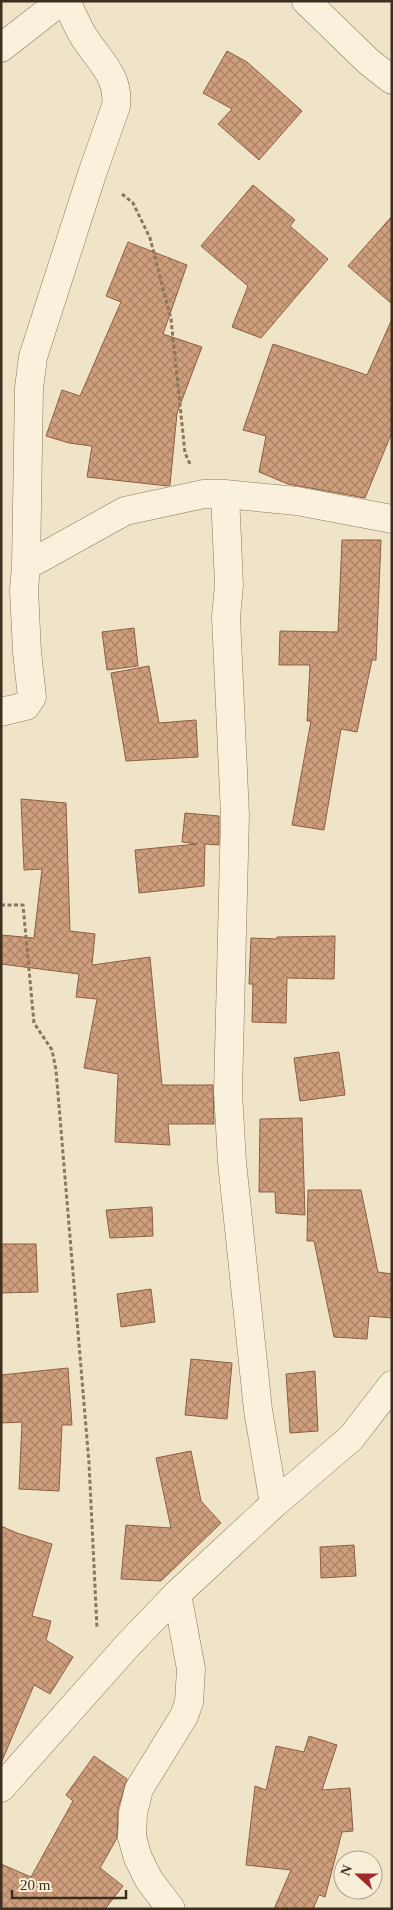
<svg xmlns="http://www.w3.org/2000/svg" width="393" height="1910" viewBox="0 0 393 1910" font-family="'Times New Roman',serif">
  <defs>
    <pattern id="building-cross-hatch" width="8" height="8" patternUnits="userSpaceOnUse" patternTransform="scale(1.25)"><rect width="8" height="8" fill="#cf9f7d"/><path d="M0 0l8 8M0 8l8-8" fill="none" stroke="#a98266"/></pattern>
  </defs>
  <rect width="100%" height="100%" fill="#f0e4c8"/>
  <path fill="url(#building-cross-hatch)" stroke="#8d5f41" d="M227 51 247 62 302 111 259 160 218 124 232 109 203 93Z
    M253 185 295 220 290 226 328 259 261 338 232 327 248 286 201 246Z
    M392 216V304L348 266Z
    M128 242 187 265 163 334 202 347 177 413 170 485 168 486 87 477 92 446 69 443 46 436 62 390 80 396 121 302 106 296Z
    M392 319V432L365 498 288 484 259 472 266 436 243 430 273 344 367 375Z
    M342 540H381L376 660H372L357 732 341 729 324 830 292 825 311 721H307L310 665H279L280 631 338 632Z
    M134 628 138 666 107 670 102 632Z
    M149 666 159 723 196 720 198 757 126 761 111 673Z
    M21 799 66 803 70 931 95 934 92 965 150 957 162 1085H213L214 1124H168L170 1145 115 1142 118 1074 84 1068 97 999 76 997 79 974 1 964V935L34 938 42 869 24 870Z
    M185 813 219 816V845L205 844 204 886 139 893 135 850 197 844 182 842Z
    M335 936 334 979 287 978 286 1023 252 1022 253 984H249L251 938 277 939V937Z
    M339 1052 345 1095 300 1101 294 1058Z
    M302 1118 305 1215 276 1213 275 1192H259L260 1119Z
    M308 1190H361L378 1272 392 1274V1318L369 1316 367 1339 334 1337 314 1241H307Z
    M152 1207 153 1236 110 1238 106 1210Z
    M1 1244H36L38 1292 1 1293Z
    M151 1289 155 1322 121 1327 117 1294Z
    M191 1359 232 1363 227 1419 185 1415Z
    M68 1368 72 1425H62L59 1491 19 1489 22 1422 1 1423V1375Z
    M315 1371 318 1431 290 1433 286 1374Z
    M191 1451 201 1501 221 1523 161 1581 121 1579 126 1525 171 1528 156 1458Z
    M1 1526 17 1533 52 1544 32 1616 51 1621 46 1640 73 1657 50 1694 34 1685 2 1761Z
    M354 1545 356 1576 321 1578 320 1547Z
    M309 1736 337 1745 322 1790 350 1788 353 1831 342 1832 325 1897 319 1895 313 1909H274L291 1870 246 1865 255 1786 266 1790 276 1746 304 1752Z
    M94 1756 127 1779 118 1809 117 1838 100 1868 123 1886 105 1909H1V1864L31 1877 73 1801 66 1795Z"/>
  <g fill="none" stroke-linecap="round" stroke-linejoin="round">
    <defs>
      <path id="minor" d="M306 1 369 62 392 80
        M1 48 61 1
        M225 494 229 585 226 617 235 815 228 1092 232 1162 258 1410 274 1504
        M26 566 29 388 33 357 93 171 116 106C120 76 98 60 84 37 77 26 72 13 66 1
        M1 712 26 706 32 697 27 652 24 590 26 566 125 511 204 494H225L297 501 392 519
        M1 1788 127 1646 177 1594 274 1504 351 1438 392 1385
        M171 1909 149 1880 138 1858 132 1837 133 1813 139 1789 184 1716 189 1702 191 1669 177 1594"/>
    </defs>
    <use href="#minor" stroke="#8d765c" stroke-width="29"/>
    <path stroke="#8d765c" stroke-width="3" stroke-dasharray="4 2.5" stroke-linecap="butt" d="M122 194 133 203 150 238 171 319 185 453 190 464
      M1 905H23L34 1023 52 1050 56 1070 89 1463 97 1628"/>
    <use href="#minor" stroke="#faf1dc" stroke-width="28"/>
  </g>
  <rect width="393" height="1910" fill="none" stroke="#3d2e20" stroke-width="5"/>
  <g transform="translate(358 1875) rotate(291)"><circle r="24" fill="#f7eed8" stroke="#ada18e"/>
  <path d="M0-4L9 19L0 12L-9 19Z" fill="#9e2a2b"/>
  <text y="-8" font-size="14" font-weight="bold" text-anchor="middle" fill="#3d2e20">N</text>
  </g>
  <path d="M12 1890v8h114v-8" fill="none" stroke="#3d2e20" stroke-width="2.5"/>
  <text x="20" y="1890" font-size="15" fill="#3d2e20" stroke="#f7eed8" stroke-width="4" paint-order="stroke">20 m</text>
</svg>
